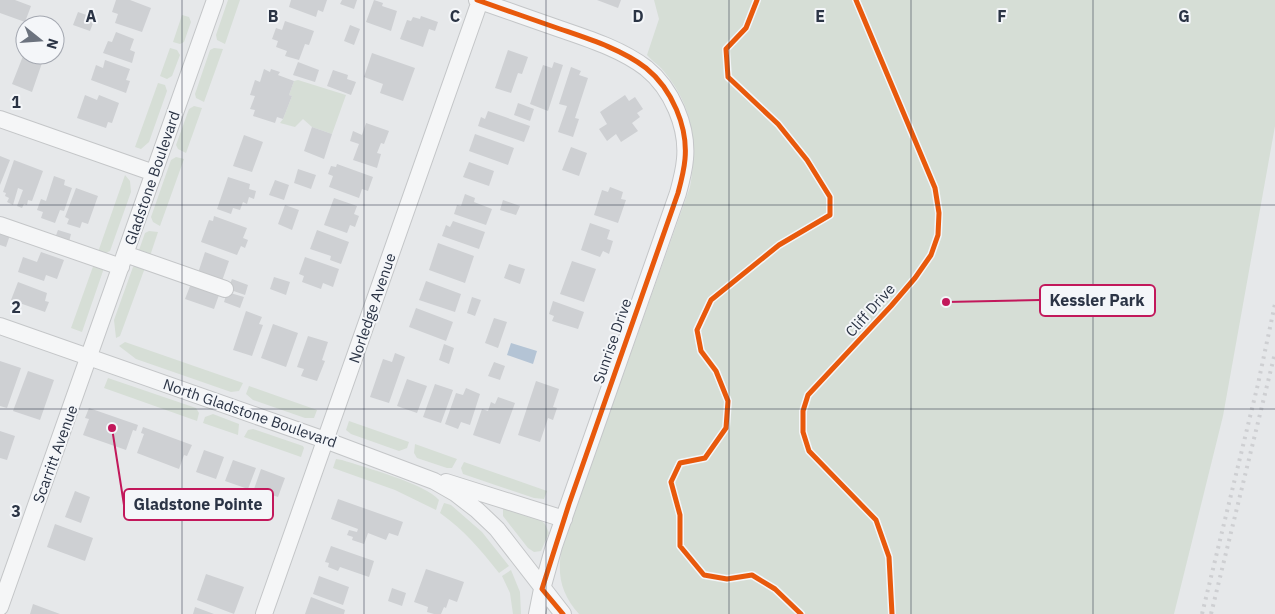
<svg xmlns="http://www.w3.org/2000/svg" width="1275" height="614" viewBox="0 0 1275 614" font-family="'IBM Plex Sans',sans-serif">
  <rect width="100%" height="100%" fill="#e6e8ea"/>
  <path fill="#d6ded6" d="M228 0H240L225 44 217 40 216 35Z
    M654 0H1275V126L1223 416 1174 614H579C560 593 556 571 563 544L690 187C698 142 693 104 661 68 657 64 651 60 647 55L659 19Z
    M182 15 189 17 191 22 184 42 180 44 173 42Z
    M170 48 177 50 180 55 172 76 167 79 160 76Z
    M214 48 223 49 204 102 196 98 195 94 210 50Z
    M298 80 346 95 332 134 312 127 303 119 295 127 280 123 283 119 292 96 289 95 294 81Z
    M158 83 165 85 167 91 149 142 141 149 135 147Z
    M194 106 202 108 186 153 178 149 176 145 189 109Z
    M176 157 184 159 160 226 153 222 151 217 171 160Z
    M125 175 130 181 131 192 110 251 104 254 98 252Z
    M149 231 158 232 149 259 139 250 145 233Z
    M95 261 103 266V271L82 332 71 328Z
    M136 265H146L120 336 116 338 114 320 133 267Z
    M125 342 243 383 239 391 231 392 136 359 119 346Z
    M108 378 196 408 199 413 197 421 104 388Z
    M249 386 317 410 314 418H305L253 400 246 394Z
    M213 414 239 424 238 435 203 423 205 417Z
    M349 421 409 442 407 448 399 451 351 434 346 430Z
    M253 429 303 446 304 448 301 457 244 437 248 430Z
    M415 444 457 459 452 468H447L417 458 414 453Z
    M336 459 342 460C364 467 426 484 439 500L436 510 395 490 333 468Z
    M464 462 547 491 544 499 534 498 463 474 461 468Z
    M444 503 451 505 482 532 509 566 499 573C480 549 465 531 440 513Z
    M503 509H509L541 520 545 524 549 533 541 551 534 552 528 548 503 516Z
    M511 570 520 592 521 614H513L510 593 502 576Z"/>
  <path fill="#b4c4d5" d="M511 343 537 351 533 364 507 355Z"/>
  <path fill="#ced0d3" d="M0 0H15L31 6 25 22 0 13Z
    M116 0H130L151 8 142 32 115 23 118 14 112 12Z
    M291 0H327L323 12 318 10 316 17 289 7Z
    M342 0H357L354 9 340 4Z
    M374 0 383 3 382 6 397 11 391 31 366 22Z
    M597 0H621L618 8Z
    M78 12 95 18 90 31 73 25Z
    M421 16 438 22 435 31 429 29 423 47 400 39 407 20 411 21 413 17 420 19Z
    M285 21 314 31 309 45 305 44 299 60 285 56 287 51 276 47 278 41 272 39 276 28 282 30Z
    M350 25 360 29 354 45 344 41Z
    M116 32 134 39 130 50 135 52 132 63 103 53 108 41 112 42Z
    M508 50 528 57 522 74 518 73 511 93 495 88Z
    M372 53 415 68 403 101 380 93 383 84 364 77Z
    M23 56 42 63 32 92 12 84Z
    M105 60 130 69 126 80 130 81 126 93 91 80 96 65 103 68Z
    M298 62 319 70 315 82 293 75Z
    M554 62 563 65 548 111 530 104 543 65 552 68Z
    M571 67 581 71 579 75 588 78 575 118 579 119 573 137 558 132 567 106 559 104Z
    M264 69 270 72 271 69 280 72 278 75 294 81 289 95 292 96 283 119 277 117 275 123 253 116 255 110 250 109 255 96 250 95 255 80 260 82Z
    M333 70 348 75 347 79 356 82 351 95 327 86Z
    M85 95 97 100 99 95 119 103 112 123 108 122 106 128 77 118Z
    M625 95 629 101 635 97 643 109 637 113 640 117 632 123 638 131 621 142 616 134 607 141 599 129 607 124 600 112Z
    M518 103 534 109 530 121 514 115Z
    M488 111 530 126 524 142 478 126 481 117 485 119Z
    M366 123 389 131 384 144 381 143 377 153 381 154 377 168 353 160 359 144 350 141 353 131 362 135Z
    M312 127 332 134 324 159 304 151Z
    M475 134 514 148 508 165 469 151Z
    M244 135 263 142 252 172 233 166Z
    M571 147 587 153 579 176 562 170Z
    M0 156 10 160 0 185Z
    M14 160 43 171 32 201 28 200 27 205 24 204 22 208 17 206 23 190 18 188 13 205 7 202 9 198 5 196 6 193 3 192Z
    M469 162 494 171 489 186 463 177Z
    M337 164 373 177 368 191 362 189 359 198 329 187 333 176 328 174 331 166 336 167Z
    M298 169 316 175 311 189 294 183Z
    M54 176 65 180 64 185 72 188 64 211 60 210 55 223 41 218 43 212 37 210 41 199 46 201Z
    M228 177 250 184 249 189 256 191 254 199 249 197 247 204 243 202 240 210 233 208 231 214 217 209Z
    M275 180 289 185 284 200 269 195Z
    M610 187 623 192 621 199 626 200 618 223 594 215 602 190 608 192Z
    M76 188 98 196 88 224 82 222 80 228 67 224 69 219 65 217Z
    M465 194 475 198 474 202 492 209 486 225 454 214 457 205 461 206Z
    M334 198 357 206 354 214 359 216 355 227 350 225 347 233 324 225Z
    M503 200 520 206 516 215 500 210Z
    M285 205 299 210 292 230 278 224Z
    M214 216 247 228 243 238 248 240 245 248 241 246 237 255 201 242 209 220 213 221Z
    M453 221 485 232 479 249 442 236 446 225 450 227Z
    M590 223 610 230 607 239 613 241 609 254 603 251 600 257 581 250Z
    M58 230 71 234 69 242 55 238Z
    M317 230 349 242 341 264 330 260 331 256 310 249Z
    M0 232 10 235 6 247 0 245Z
    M438 243 474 256 465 283 429 270Z
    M41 252 64 260 57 279 46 275 44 281 18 272 23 257 37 262Z
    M205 252 229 261 222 281 197 276Z
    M305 257 339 269 333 287 323 283 321 289 302 282 304 276 299 274Z
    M572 261 596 269 584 302 560 294Z
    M509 264 525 269 520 284 504 278Z
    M274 277 290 282 286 295 270 289Z
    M232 279 248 285 245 295 228 289Z
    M192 281 219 295 214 309 185 299Z
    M426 281 461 294 455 312 419 300Z
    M18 282 47 293 45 301 49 302 45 312 11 300Z
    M227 292 244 297 240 308 224 302Z
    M472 297 481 300 475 316 467 313Z
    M553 301 584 312 578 329 552 321 554 316 549 314Z
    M416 308 453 322 446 341 409 327Z
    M246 311 262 317 259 324 263 325 252 356 233 350Z
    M494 318 507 322 498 348 485 343Z
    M273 324 298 333 286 367 261 358Z
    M308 336 328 342 322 360 325 361 317 381 301 376 304 369 297 367Z
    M444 344 454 348 449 364 439 360Z
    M395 353 405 357 389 403 370 397 383 359 392 362Z
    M0 361 21 368 7 408 0 406Z
    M494 362 505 366 500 380 488 376Z
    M28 371 54 380 40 420 13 411Z
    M407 379 427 386 417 413 397 406Z
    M536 381 559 389 553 407 557 408 553 420 548 418 540 442 518 435Z
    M435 384 453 390 441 423 423 417Z
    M466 388 480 394 470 425 461 422 458 429 445 424 456 393 463 395Z
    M498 397 515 403 500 444 473 435 482 409 488 411 491 402 495 404Z
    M89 408 138 425 136 431 133 430 126 450 83 435 89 419 85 418Z
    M143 427 192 445 187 456 184 455 179 469 137 453 144 434 141 433Z
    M0 431 15 436 7 460 0 458Z
    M204 450 224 457 216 479 196 472Z
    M233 460 256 468 248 489 225 481Z
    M261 469 285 478 278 497 254 489Z
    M75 491 90 497 81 523 65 517Z
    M338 499 403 522 398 536 389 533 386 540 368 533 364 544 352 540 353 537 347 535 349 530 357 532 358 529 331 519Z
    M55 524 93 538 85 561 47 547Z
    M331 546 374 561 369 577 340 567 338 571 328 567 329 563 325 562Z
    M426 569 464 582 457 602 449 599 446 608 444 607 441 614H434L427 612 428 607 414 602Z
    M206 574 244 587 234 614 197 600Z
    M319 576 349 587 343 605 313 594Z
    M392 588 406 593 402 606 388 601Z
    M311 597 345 610 344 614H305Z
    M33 604 60 614H30Z
    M195 607 214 614H193Z"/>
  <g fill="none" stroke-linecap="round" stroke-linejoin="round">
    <defs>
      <path id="minor" d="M477 0C505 10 532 19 560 29 589 39 621 49 646 68 672 89 688 127 685 159 684 171 681 182 678 193L554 546 542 589 537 614
        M0 119 154 173
        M0 225 121 267
        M125 254 225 289
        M0 326 325 440 434 481 455 493 477 510 497 529 563 614
        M446 482 564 519
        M0 607 215 0
        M264 614 480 1"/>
    </defs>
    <use href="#minor" stroke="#c4c6c8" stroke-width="18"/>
    <use href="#minor" stroke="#f5f6f7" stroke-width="16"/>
    <path stroke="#cecfd2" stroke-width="4" stroke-dasharray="2.5 5" stroke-linecap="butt" d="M1202 614 1258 384 1275 304
      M1211 614 1275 353"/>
    <defs>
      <path id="cycleway" d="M477 0C505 10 532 19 560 29 589 39 621 49 646 68 672 89 688 127 685 159 684 171 681 182 678 193L569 504 542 589 563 614
        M757 0 746 28 726 49 728 77 778 124 807 160 830 197V215L779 245 711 300 697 330 701 351 716 371 728 401 726 428 705 458 680 463 671 482 680 515V546L704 575 727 579 752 575 775 589 801 614
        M856 0 935 188 939 213 938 235 931 255 915 278 891 306 808 395 803 411V432L809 451 876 520 889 557 892 614"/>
    </defs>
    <use href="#cycleway" stroke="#f4f6f9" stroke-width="8"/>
    <use href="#cycleway" stroke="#e8590c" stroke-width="5"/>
  </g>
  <path fill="none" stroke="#2b3445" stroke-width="1" stroke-opacity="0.55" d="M182 0V614M364 0V614M546 0V614M729 0V614M911 0V614M1093 0V614M0 205H1275M0 409H1275"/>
  <g text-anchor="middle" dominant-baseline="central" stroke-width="4" stroke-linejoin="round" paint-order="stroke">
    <g font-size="15" fill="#2b3445" stroke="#f4f6f9">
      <text transform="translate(152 178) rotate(-71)">Gladstone Boulevard</text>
      <text transform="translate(372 308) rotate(-71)">Norledge Avenue</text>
      <text transform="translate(870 310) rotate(-48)">Cliff Drive</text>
      <text transform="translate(612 341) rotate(-71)">Sunrise Drive</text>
      <text transform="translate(250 413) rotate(19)">North Gladstone Boulevard</text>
      <text transform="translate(55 454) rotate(-70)">Scarritt Avenue</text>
    </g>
  </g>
  <g font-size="16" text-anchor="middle" font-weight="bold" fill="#2b3445" stroke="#f4f6f9" stroke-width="4" stroke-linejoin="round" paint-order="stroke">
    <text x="91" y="22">A</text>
    <text x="273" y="22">B</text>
    <text x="455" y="22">C</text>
    <text x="638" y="22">D</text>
    <text x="820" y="22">E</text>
    <text x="1002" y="22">F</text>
    <text x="1184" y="22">G</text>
    <text x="16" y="108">1</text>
    <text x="16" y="313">2</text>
    <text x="16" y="517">3</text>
  </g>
  <path fill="none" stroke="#c2185b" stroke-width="2" d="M946 302L1040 300M112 428L124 505"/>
  <g fill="#c2185b" stroke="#f4f6f9" stroke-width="2">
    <circle cx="946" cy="302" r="5"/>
    <circle cx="112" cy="428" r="5"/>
  </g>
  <g fill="#f4f6f9" stroke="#c2185b" stroke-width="2">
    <rect x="1040" y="285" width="115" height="31" rx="5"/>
    <rect x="124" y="489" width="149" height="31" rx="5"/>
  </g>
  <g font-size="16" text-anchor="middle" font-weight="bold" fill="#2b3445">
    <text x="1097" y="306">Kessler Park</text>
    <text x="198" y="510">Gladstone Pointe</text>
  </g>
  <g transform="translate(40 40) rotate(107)"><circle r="24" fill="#f4f6f9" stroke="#a4a8b1"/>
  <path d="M0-4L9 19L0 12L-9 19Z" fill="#6c737f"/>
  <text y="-8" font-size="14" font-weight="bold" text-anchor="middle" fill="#2b3445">N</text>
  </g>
</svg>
